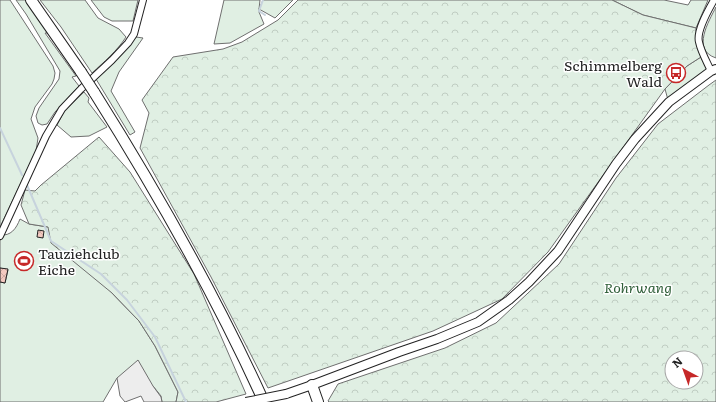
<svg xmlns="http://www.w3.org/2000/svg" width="716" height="402" viewBox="0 0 716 402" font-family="Literata,serif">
  <defs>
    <pattern id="forest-crowns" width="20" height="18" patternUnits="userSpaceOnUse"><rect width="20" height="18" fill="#e0efe3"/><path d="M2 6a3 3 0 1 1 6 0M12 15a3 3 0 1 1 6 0" fill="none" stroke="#c0cdc2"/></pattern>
    <pattern id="building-cross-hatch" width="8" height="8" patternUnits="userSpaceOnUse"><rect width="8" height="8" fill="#f3c9c0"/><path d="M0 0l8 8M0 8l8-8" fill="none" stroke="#d0aca5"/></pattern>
  </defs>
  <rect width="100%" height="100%" fill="#fff"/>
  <path fill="#e0efe3" stroke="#6f6f6f" d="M0 0H10L53 66 55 73 54 79 52 84 35 107 31 119 38 138 36 151 0 227Z
    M16 0H26L48 33H45L76 76 72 77 79 86 55 112 47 124 42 125 38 123 36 116 39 108 59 79 60 71 26 14Z
    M40 0H85L98 18 119 29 126 37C117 51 104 62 92 73L61 27Z
    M91 0H138L133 21H112L104 17Z
    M224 0H260L259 9 263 0H293L275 18 259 9V12L264 24 230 43 214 44Z
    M612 0H664L688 5 691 0H708L696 28 643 15Z
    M716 7V58C691 50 709 21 716 7Z
    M136 37 143 38 119 72 111 91 135 132 130 135 96 79 117 59Z
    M701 57 708 71 668 100 665 89 687 66Z
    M84 92 89 98 88 102 107 127 89 136 71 137 57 125 65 110Z
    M20 219 29 224 48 227 139 321 155 346 178 392 176 402H162L161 396 153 386 117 378 103 402H0V282L5 283 8 270 0 268V235C11 236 16 229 20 219Z"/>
  <path fill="url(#forest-crowns)" stroke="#6f6f6f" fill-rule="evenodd" d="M298 0H612L643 15 696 28V41L701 57 687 66 665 89 548 252 502 299 433 331 268 388 211 277 140 148 149 113 142 100 173 57 223 49 242 42 278 20Z
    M716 80V402H329L328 401 338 384 445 348 496 323 559 264 616 178 658 124 709 85ZM672 358H696V382H672Z
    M99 137 130 172 194 274 246 394 216 402H176L178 392 155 346 139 321 112 293 51 243 48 227 29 224 21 205 25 190 35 191 41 185Z"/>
  <path fill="#ededed" stroke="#6f6f6f" d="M138 360 153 386 161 397 162 402H144L141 396 125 402 120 396 117 378Z"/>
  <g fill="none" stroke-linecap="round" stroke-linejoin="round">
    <path stroke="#c7d3dd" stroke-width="2" d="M263 0 259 11 265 15
      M0 128 22 175
      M27 185 51 241 101 274 127 300 155 337 186 402"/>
  </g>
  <path fill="url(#building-cross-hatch)" stroke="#222" d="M38 230 44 231 43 238 37 237Z
    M0 268 8 269 5 283 0 282Z"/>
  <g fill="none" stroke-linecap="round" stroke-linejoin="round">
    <defs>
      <path id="minor" d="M711 71C707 62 701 52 699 42 696 31 709 9 714 0
        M0 236 46 136 62 109 81 89 112 60 128 43 134 34 143 0"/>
      <path id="tertiary" d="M286 394 312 385 399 352 437 339 478 322 509 300 529 282 558 251 616 164 635 139 669 102 711 71 716 69"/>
      <path id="primary" d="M31 0 81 72
        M94 92C157 192 215 294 264 402
        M312 385 318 402"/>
    </defs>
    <use href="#minor" stroke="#222" stroke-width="8"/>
    <use href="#tertiary" stroke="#222" stroke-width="10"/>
    <use href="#primary" stroke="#222" stroke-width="12"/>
    <use href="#minor" stroke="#fff" stroke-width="6"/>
    <use href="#tertiary" stroke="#fff" stroke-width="8"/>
    <use href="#primary" stroke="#fff" stroke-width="10"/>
    <defs>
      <path id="tertiary-bridge" d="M246 402 286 394"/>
      <path id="primary-bridge" d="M81 72 94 92"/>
    </defs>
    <use href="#tertiary-bridge" stroke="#222" stroke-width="10" stroke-linecap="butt"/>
    <use href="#primary-bridge" stroke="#222" stroke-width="12" stroke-linecap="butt"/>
    <use href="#tertiary-bridge" stroke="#fff" stroke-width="8"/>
    <use href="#primary-bridge" stroke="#fff" stroke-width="10"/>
  </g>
  <defs>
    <symbol id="bus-ring" viewBox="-11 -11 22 22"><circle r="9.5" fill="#fff" stroke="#c62828" stroke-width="1.5"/><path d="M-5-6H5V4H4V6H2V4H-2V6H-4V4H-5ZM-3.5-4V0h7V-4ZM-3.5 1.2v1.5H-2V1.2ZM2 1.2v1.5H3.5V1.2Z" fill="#c62828"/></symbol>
    <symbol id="stadium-ring" viewBox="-11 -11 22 22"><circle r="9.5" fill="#fff" stroke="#c62828" stroke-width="1.5"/><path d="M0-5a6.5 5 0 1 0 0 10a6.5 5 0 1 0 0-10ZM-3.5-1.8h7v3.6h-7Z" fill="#c62828"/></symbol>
  </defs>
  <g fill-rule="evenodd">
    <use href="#bus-ring" x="665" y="62" width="22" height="22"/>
    <use href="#stadium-ring" x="13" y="250" width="22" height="22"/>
  </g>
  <g text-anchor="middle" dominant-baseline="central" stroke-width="3" stroke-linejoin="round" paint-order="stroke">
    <g font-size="14" fill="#222" stroke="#fff" text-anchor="end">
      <text x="662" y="65">Schimmelberg<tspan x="662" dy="16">Wald</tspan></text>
      <text x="38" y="253" text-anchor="start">Tauziehclub<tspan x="38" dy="16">Eiche</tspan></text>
    </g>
    <g font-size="14" font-style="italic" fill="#2f5e38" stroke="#fff">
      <text x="638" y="287">Rohrwang</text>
    </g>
  </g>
  <g transform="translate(684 370) rotate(319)"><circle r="19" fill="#ffffff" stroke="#a7a7a7"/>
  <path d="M0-3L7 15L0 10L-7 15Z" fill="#c62828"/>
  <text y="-6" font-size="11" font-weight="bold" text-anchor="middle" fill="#222222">N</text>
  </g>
</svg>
